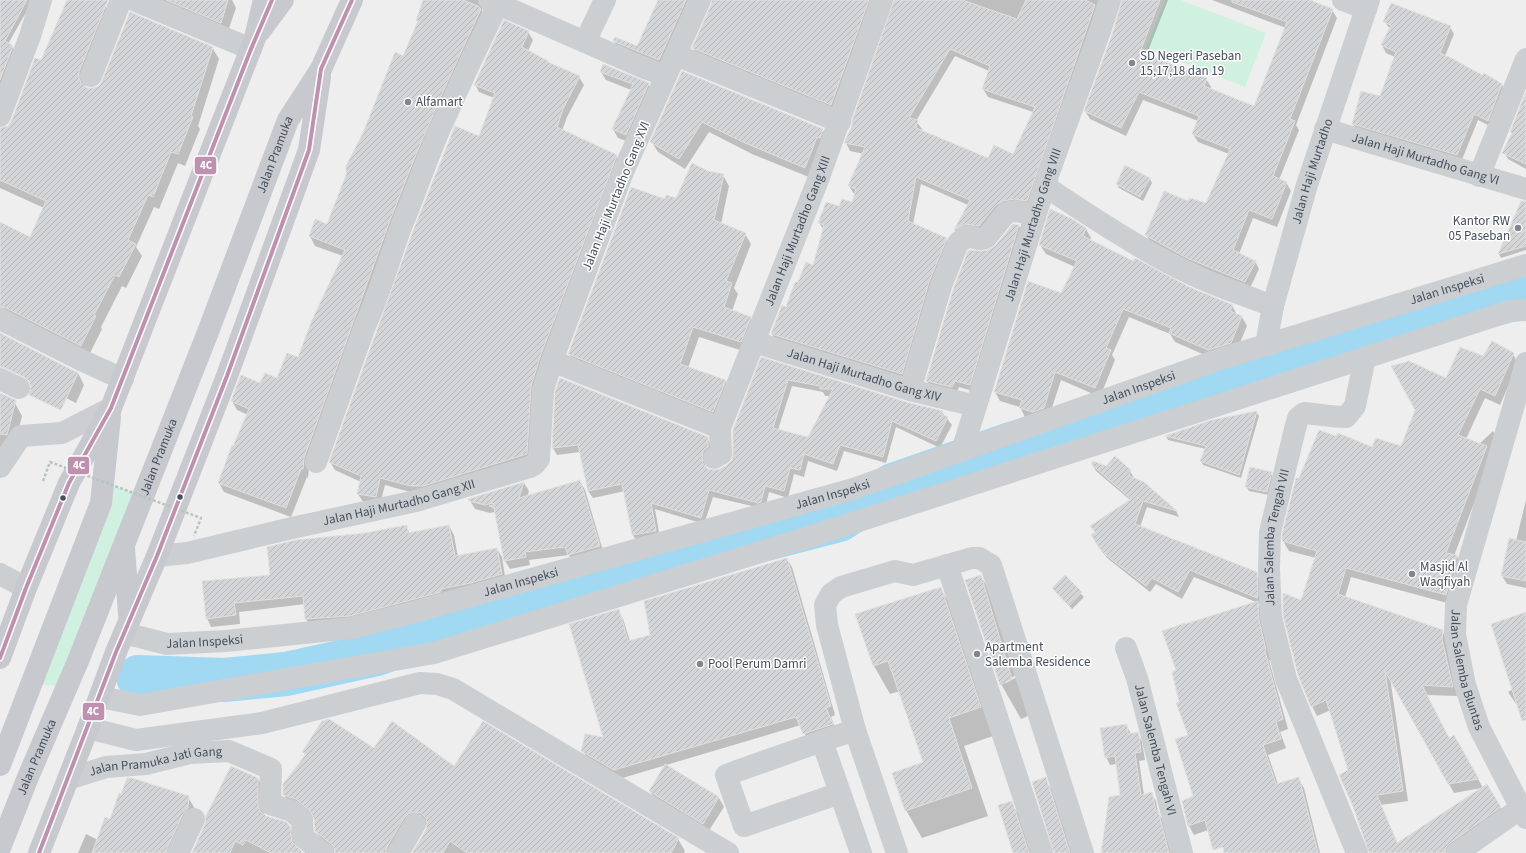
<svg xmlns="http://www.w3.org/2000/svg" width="1526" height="853" viewBox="0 0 1526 853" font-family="'Source Sans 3',sans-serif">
  <defs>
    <pattern id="building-hatch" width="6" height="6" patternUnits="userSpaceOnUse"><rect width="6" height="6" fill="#d4d5d7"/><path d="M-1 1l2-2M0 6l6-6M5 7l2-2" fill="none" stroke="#b7b8bb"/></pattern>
  </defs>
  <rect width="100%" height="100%" fill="#efeeee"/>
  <path fill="#d0f1e0" d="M1165 0H1181L1266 33 1245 87 1146 48Z
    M104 482 142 497 66 687 33 684Z"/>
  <path fill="#0003" fill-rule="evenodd" d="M0 0H33L8 44 12 46 15 52 0 93Z
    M68 0H98L105 6 112 17 86 84 85 88 93 89 212 47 219 59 198 126 200 129 185 166 178 163 159 209 154 207 136 247 142 256 126 288 122 286 101 327 102 329 88 357 0 320V223L30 239 44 208 0 188V130L8 127 12 121 41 62Z
    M151 0H232L236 8 227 34Z
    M424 0H486L483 4 482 12 486 20 309 468 308 478 307 477 291 517 224 492 219 483 248 415 237 410 232 401 260 385 278 379 298 358 343 256 315 246 310 236 327 225 404 57 418 23 417 20Z
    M659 0H694L663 67 618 48 614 41 637 48Z
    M713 0H876L835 112 697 55 693 48Z
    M895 0H1105L1031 208 984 234 959 238 955 230 968 205 921 184 913 224 946 239 950 247 906 382 776 342 772 334 813 266 824 230 819 223 839 207 853 203 856 195 854 194 849 186 864 154 850 151 846 143 853 127ZM955 56 989 71 983 89 988 97 1033 112 1014 155 989 159 921 132 922 129 916 121Z
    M1123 0H1168L1146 56 1206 79 1211 87 1210 90 1255 107 1286 28 1212 0H1307L1332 10 1337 18 1296 125 1299 130 1279 180 1286 182 1291 191 1277 227 1253 218 1239 254 1255 261 1259 269 1249 290 1151 243 1146 235 1189 202 1206 205 1229 154 1198 142 1193 134 1198 121 1143 100 1126 136 1090 119 1085 111 1123 4Z
    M1384 21 1450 27 1454 34 1445 56 1482 77 1484 74 1502 85 1506 92 1492 127 1478 120 1461 162 1357 131 1353 124 1380 97 1395 57 1386 53 1382 45 1390 29Z
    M528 32 533 40 528 51 548 63 579 77 584 85 567 117 562 131 616 156 621 164 531 462 417 494 385 485 380 505 363 502 358 494 361 482 335 470 330 462 479 137 494 98 479 92 475 84Z
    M601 72 648 84 654 93 631 143 618 138 613 129 631 90 606 80Z
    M682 72 822 129 829 140 811 178 752 154 709 132 685 169 658 152 651 141Z
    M1526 95V169L1508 159 1504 152 1513 134 1511 132Z
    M1126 167 1150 179 1152 183 1143 201 1119 188 1117 184Z
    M708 172 723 175 729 186 721 224 745 234 751 244 734 288 738 294 732 311 750 317 756 328 746 352 699 337 688 368 725 381 731 391 719 422 575 364 569 354 665 200H676Z
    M1519 209 1526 212V250L1501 258 1499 254Z
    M1071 220 1086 229 1091 238 1090 240 1189 288 1232 305 1237 315 1242 317 1247 326 1236 352 1214 359 1175 342 1170 334 1129 317 1112 355 1115 360 1100 397 1061 380 1049 417H1025L1020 407 1000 401 995 392 1061 294 1075 267 1046 254 1040 245Z
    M1014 225 1019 226 1023 232 973 391 959 387 956 394 931 388 927 381 980 252 989 251 996 247Z
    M0 334 78 373 84 385 76 403 0 365Z
    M1513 354 1518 364 1500 405 1485 398 1466 439 1477 446 1493 431 1498 440 1454 556H1457L1462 566 1451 604 1351 577 1345 597 1442 631 1448 641 1457 696 1427 695 1449 739 1454 736 1483 788 1500 807 1506 817 1455 853H1370V848L1340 775 1349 771 1331 710 1317 716 1312 706 1301 601 1316 558 1289 551 1283 541 1300 479 1373 449 1401 448 1446 380 1483 358ZM1390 677 1454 793 1482 788 1398 844 1381 805 1408 801Z
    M762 359 906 403 942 412 952 425 940 448 896 427 886 463 844 451 837 471 808 461 804 477 794 474 788 498 769 492 765 509 713 497 704 524 655 509 660 538 637 542 633 535 625 491 593 498 588 491 580 452 557 455 553 448 556 392 707 437 711 445 705 465 708 470 714 471 728 466 733 460ZM792 386 823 392 825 396H831L808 438 778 430Z
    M0 396 15 403 22 416 16 441 0 469Z
    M1256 412 1259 416 1241 478 1203 465 1201 461 1206 449 1168 440 1166 436Z
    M1092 464 1130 471 1134 478 1144 483 1176 511 1179 517 1147 507 1140 527 1256 573 1260 580V604L1258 603 1263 611 1271 660H1269L1288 729 1280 732 1286 748 1268 755 1278 784 1298 779 1304 788 1320 853H1250L1247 840 1216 849 1211 840 1208 830 1194 835 1189 826 1183 802 1195 797 1189 736 1181 702 1185 625 1256 602 1194 577 1182 599 1156 584 1150 592 1107 558 1096 542 1095 533 1091 526 1130 500 1096 471Z
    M1271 473 1273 477 1269 495 1249 491 1246 486Z
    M580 481 585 490 604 554 573 563 569 555 529 560 530 565 510 569 505 561 496 515 494 512 490 513 475 509 469 499 524 483 529 491 527 497Z
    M1526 500V588L1507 584 1502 576 1516 541Z
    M406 526 410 534 449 526 454 535 458 557 497 549 502 557 506 583 311 628 306 619 305 604 239 612 240 624 211 627 207 618 271 576 365 534Z
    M787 559 792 567 835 715 831 717 837 733 809 743 801 725 619 779 588 760 583 751 605 738 618 610 623 619 630 641 651 636Z
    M981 576 1001 612 1032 714 1021 719 1001 684ZM1017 675V677L1006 683V680Z
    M1065 577 1084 597 1072 609 1053 589Z
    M941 589 957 617 996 735 964 746 988 816 922 838 906 810 924 763 900 691 890 694 874 666 856 614Z
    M1526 614V719L1508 692 1513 689Z
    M1126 725 1131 734H1138L1142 742 1145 760 1139 761 1144 795 1151 794 1156 801 1158 813 1162 819 1171 853H1102L1122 796 1117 764 1110 765 1106 757Z
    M375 749 454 767 678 839 685 851 684 853H414L427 830 428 825 422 823 397 853H336L323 843 316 830V820L304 811 291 807 284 795 306 756 303 752Z
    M1045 778 1065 813 1078 853H1055Z
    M258 779 265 791 264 815 289 826 296 839 297 849 301 853H193Z
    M650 791 719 798 724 807 708 832 655 800Z
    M188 797 195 809 176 853H78L86 834 98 840 111 820Z
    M1011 802 1032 837 1037 853H1014Z"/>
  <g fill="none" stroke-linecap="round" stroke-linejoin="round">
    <path stroke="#a1d8f2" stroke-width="44" d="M138 677 225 680 286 674 377 654 447 628 589 585 839 520 893 485 1008 445 1163 396 1413 325 1526 296"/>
  </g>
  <path fill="url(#building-hatch)" stroke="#e0e0e1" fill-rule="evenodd" d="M0 0H27L5 41 13 46 0 80Z
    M67 0H108L79 72V78L81 83 87 88H93L99 86 102 81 130 12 213 47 191 116 193 117 178 154 171 152 153 197 148 195 128 240 136 244 119 277 115 275 94 315 96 316 81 346 6 308 0 307V222L30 237 46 201 0 180V128L8 126 12 120 35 58 41 60Z
    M166 0H228L221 23Z
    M423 0H463L478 6 481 9 441 96 417 152 389 223 304 458 303 469H301L286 508 218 483 232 445 233 446 249 409 231 401 241 375 260 383 265 373 277 378 287 353 298 357 312 320 345 250 309 236 315 219 327 224 346 175V166L363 133 395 52 403 56 418 21 416 20Z
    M658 0H686L659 60 613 41 615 37 637 46Z
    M712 0H869L831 105 692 48 711 5Z
    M894 0H962L1017 19 1026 0H1085L1095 5 1027 201 1014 199 1003 201 996 205 979 226 965 224 954 230 970 200 916 177 908 221 947 238 929 282 902 374 771 334 782 305 786 307 795 282H798L806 262 813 265 824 225 818 223 826 202 839 206 842 199 852 202 856 189 848 186 865 147 844 143 852 126V121ZM950 49 990 66 982 89 1035 107 1013 154 994 145 988 158 916 128 918 120 909 118Z
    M1122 0H1160L1140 52 1207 78 1204 86 1254 106 1287 22 1232 2V0H1310L1333 9 1290 119 1295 121 1273 176 1287 182 1272 219 1249 210 1233 250 1256 261 1245 282 1187 258 1145 235 1164 191 1188 201 1190 198 1206 203 1230 149 1192 134 1199 116 1139 92 1121 128 1084 111 1112 35Z
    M1391 3 1451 26 1440 53 1453 59 1482 75 1484 73 1502 84 1488 121 1474 114 1457 155 1352 124 1361 91 1380 96 1396 52 1381 45 1391 25 1383 22Z
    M504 20 529 31 522 47 548 61V62L580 76 563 109 557 127 617 155 540 357 531 386 527 454 423 486H411L380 478 376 497 357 494 361 476 329 462 413 231 455 126 479 136 495 93 474 85Z
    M603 64 649 83 626 135 612 129 633 84 600 72Z
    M682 71 823 129 820 138 817 137 805 168 745 143 702 122 679 159 650 142Z
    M1525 94H1526V164L1502 153 1512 133 1510 132Z
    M692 163 708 171 724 174 714 220 746 233 726 281 732 283 724 307 751 317 741 342 693 327 680 364 726 380 713 412 568 354 631 187 665 199 666 195 676 198Z
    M1125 165 1150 178 1140 197 1116 184Z
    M1521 201H1526V246L1498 254Z
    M1050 209 1072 219 1086 228 1083 236 1133 261 1135 258 1189 287 1233 305 1230 311 1242 316 1231 343 1208 350 1169 333 1171 328 1123 309 1106 348 1111 350 1095 388 1055 372 1044 408 1033 412 1019 408 1022 400 994 392 1028 281 1061 293 1077 261 1039 245Z
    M1013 224 1019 225 970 385 955 381 952 387 926 381 953 290 968 251 970 250 980 251 988 250 995 246Z
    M0 333 78 373 61 410 29 395 31 387 29 381 24 377 5 368 0 367Z
    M1492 341 1514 353 1495 396 1480 389 1458 435 1487 446 1446 553 1457 555 1446 595 1346 568 1338 594 1443 630 1442 639 1453 687 1422 685 1449 738 1454 735 1479 779 1448 784 1385 671 1403 791 1377 795 1397 843 1487 784 1501 807 1450 843 1446 847 1445 853H1369L1353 806 1339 775 1348 770 1326 700 1311 707 1298 675 1283 615V593L1301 600 1317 551 1282 541V534L1296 478H1299L1319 430 1336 436 1338 433 1372 447 1376 438 1401 446 1415 410 1391 366 1409 361 1446 378 1460 347 1483 356Z
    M761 357 906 402 943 411 941 414 948 417 936 441 892 421 883 457 840 445 833 464 804 454 800 470 790 468 784 491 765 486 761 502 758 503 709 490 701 518 651 503 656 531 632 535 622 484 588 491 578 445 552 448 555 392 560 378 708 437V447L703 451 702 458 703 464 708 469 714 470 720 469 727 465 732 460 733 454V430ZM788 380 820 386V389H833L808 437 773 428Z
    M0 393 16 400 7 435 0 434Z
    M1257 411 1239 475 1200 461 1206 446 1165 436 1212 420Z
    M1115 456 1131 470 1129 476 1144 482 1177 511 1143 501 1135 524 1257 572 1258 595 1257 598 1190 570 1178 592 1152 578 1146 586 1102 552 1091 535 1095 532 1090 526 1131 499 1091 464 1093 461 1106 466Z
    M1250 467 1272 472 1267 492 1245 487Z
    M580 480 600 546 568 555 565 547 525 552 526 557 504 561 494 508H495L489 506 494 505 493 503 485 505 469 501 468 499 524 482 519 498Z
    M407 525 408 533 449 525 455 556 497 548 502 574 471 583 441 589V592L350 616 305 619 303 596 234 603 236 615 206 619 202 581 270 575 267 547 296 540 365 533Z
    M1509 538 1526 542V581L1501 576Z
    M787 558 831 706 826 708 833 724 803 734 796 717 614 770 581 751 585 734 603 737 569 624 619 609 628 641 650 635 644 601Z
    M981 575 1012 679 1000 685 965 580Z
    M1065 575 1082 592 1069 606 1052 588Z
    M941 587 981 707 949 718 972 788 905 811 892 773 923 762 888 661 873 666 855 614Z
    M1258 601 1259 620 1266 650 1265 651 1283 719 1276 722 1281 739 1263 745 1276 784 1299 777 1318 853H1224L1223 847 1213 850 1205 820 1188 826 1182 801 1193 796 1175 739 1188 735 1176 703 1179 702 1172 672 1176 670 1162 631 1185 623V624Z
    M1526 612V720L1522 721 1491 624Z
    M329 719 374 748 392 721 454 766 483 721 679 838 671 853H467L450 841 443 853H412L426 830 427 824 426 818 421 813 415 812 409 813 404 818 387 847 386 853H335L334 848 331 844 315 831 314 819 310 811 296 799 283 795V784L306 754 302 752 322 721Z
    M1127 724 1128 734 1138 732 1139 735 1141 752 1135 753 1141 795 1152 792 1156 811 1158 810 1169 853H1101L1109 797 1120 795 1115 756 1105 758 1100 728Z
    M665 764 719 797 703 824 649 791Z
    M231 766 258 778V804L260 811 266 816 286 822 290 826 292 842 303 853H271L246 840 243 845 235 841 230 853H192L205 824 206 816Z
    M1046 777 1070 853H1054L1032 782Z
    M127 778H132L189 796 188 808 183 814 167 848 166 853H92L105 817 110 819 119 793 121 794Z
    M1012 801 1029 853H1013L998 805Z"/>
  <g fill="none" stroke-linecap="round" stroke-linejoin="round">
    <g stroke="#cccfd2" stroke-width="22">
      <path d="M134 0 251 49"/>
      <path d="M489 0 642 67 666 76"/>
      <path d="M700 0 623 172 552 361 720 428"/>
      <path d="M1343 0 1366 9"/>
      <path d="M585 42 605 0"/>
      <path d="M676 55 840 122"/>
      <path d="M91 76 121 0"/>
      <path d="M0 116 30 36 41 0"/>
      <path id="s1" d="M1325 129 1526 189"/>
      <path d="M1479 176 1526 59"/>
      <path d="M1045 186C1085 213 1126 240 1169 263 1202 281 1238 293 1273 306"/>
      <path d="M0 319 83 361 123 379"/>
      <path id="s2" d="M754 342 910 390 976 406"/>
      <path id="s3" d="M1266 345 1273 306 1306 188 1369 0"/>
      <path id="s4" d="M1526 363 1456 605 1455 634 1465 685 1479 727 1526 818"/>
      <path d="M0 379 19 388"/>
      <path d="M910 390 941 286 958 243 967 236 979 239 986 238 1006 213C1017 209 1025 213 1035 217"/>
      <path id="s5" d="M962 451 1048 175 1100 31 1110 0"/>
      <path id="s6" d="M714 458 721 454 720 428 818 180 882 0"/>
      <path d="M316 462 365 326C379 295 389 260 401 227 414 196 425 164 438 133 457 90 477 47 498 4"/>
      <path d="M0 467 21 436 62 433 111 408"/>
      <path id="s7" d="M157 556 187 553 292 528 416 501 530 467 535 464 539 459 543 390 552 361"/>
      <path d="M947 565 1042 853"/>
      <path d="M0 574 26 588"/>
      <path id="s8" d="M124 633 167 644 226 641 352 628 418 611 853 489 1220 359 1526 265"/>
      <path id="s9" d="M1126 648 1137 678 1182 853"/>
      <path d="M100 697 140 705 434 653 806 538 1510 311 1526 310"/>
      <path d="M88 728 136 740 262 723 420 683 437 684 453 689 728 853"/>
      <path d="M855 730 822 741 861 853"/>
      <path d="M822 741 726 775 744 826 840 793"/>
      <path id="s10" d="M68 779 106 767 146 764 190 753 229 751 271 769 270 804 292 811 302 820 303 837 323 853"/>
      <path d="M178 853 194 819"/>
      <path d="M398 853 415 824"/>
      <path d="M897 853 855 730 827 625 825 605 831 594 841 587 895 571 913 575 972 558H979L991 565 1083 853"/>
      <path id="s11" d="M1357 853 1286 679 1271 617 1269 568 1270 532 1295 429 1298 418 1304 413C1318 414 1332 417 1346 417L1355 406 1365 357"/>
      <path d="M1457 853 1521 808"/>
    </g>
    <g stroke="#c7c9cf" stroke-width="22">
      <path d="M260 31 283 0"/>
      <path d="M124 548 129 614"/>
      <path d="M0 658 26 588 69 483 111 408 255 38 264 0"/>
      <path d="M0 765 101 503 110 417"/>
      <path id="s12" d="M0 848 28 777 78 661 208 332 288 120 321 69 352 0"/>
      <path d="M39 853 88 728 116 652 157 556 227 376 309 150 320 77"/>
    </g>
    <path stroke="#b6c4c2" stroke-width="2.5" stroke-dasharray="3 2" stroke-linecap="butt" d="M43 481 50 462 201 518 194 536"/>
    <defs>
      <path id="bus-1" d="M0 658 26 588 69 483 111 408 251 49 272 0
        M39 853 116 652 157 556 227 376 309 150 321 69 352 0"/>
    </defs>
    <use href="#bus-1" stroke="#fff" stroke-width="7"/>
    <use href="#bus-1" stroke="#be91ae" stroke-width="4"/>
  </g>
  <g fill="#80868f" stroke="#fff" stroke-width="1.5">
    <circle cx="1132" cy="63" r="4"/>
    <circle cx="408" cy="102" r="4"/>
    <circle cx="1518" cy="228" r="4"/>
    <circle cx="1412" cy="574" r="4"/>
    <circle cx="977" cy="654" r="4"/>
    <circle cx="700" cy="664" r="4"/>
  </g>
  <g fill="#444e5c" stroke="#fff" stroke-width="1.5">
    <circle cx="180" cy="497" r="3.5"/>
    <circle cx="63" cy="498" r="3.5"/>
  </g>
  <g text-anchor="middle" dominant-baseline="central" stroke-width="3" stroke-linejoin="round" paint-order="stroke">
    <g font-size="13" fill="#444e5c" stroke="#fff" text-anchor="start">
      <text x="1140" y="56">SD Negeri Paseban<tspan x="1140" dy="15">15,17,18 dan 19</tspan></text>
      <text x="416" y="102">Alfamart</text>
      <text x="1510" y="221" text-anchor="end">Kantor RW<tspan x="1510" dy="15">05 Paseban</tspan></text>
      <text x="1420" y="567">Masjid Al<tspan x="1420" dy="15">Waqfiyah</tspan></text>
      <text x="985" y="647">Apartment<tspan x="985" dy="15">Salemba Residence</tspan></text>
      <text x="708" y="664">Pool Perum Damri</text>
    </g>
    <g font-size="13" fill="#444e5c" stroke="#fff">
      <text stroke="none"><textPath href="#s12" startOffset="746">Jalan Pramuka</textPath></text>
      <text stroke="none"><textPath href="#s1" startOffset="105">Jalan Haji Murtadho Gang VI</textPath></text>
      <text stroke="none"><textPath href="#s3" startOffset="180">Jalan Haji Murtadho</textPath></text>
      <text transform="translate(616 196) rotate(-68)">Jalan Haji Murtadho Gang XVI</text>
      <text stroke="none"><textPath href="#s5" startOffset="237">Jalan Haji Murtadho Gang VIII</textPath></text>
      <text stroke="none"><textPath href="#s6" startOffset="246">Jalan Haji Murtadho Gang XIII</textPath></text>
      <text stroke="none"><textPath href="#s8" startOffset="1377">Jalan Inspeksi</textPath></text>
      <text stroke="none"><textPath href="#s2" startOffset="115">Jalan Haji Murtadho Gang XIV</textPath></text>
      <text stroke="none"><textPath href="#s8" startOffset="1053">Jalan Inspeksi</textPath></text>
      <text stroke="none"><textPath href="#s12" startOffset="422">Jalan Pramuka</textPath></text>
      <text stroke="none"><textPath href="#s8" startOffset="729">Jalan Inspeksi</textPath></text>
      <text stroke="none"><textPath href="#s7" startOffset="248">Jalan Haji Murtadho Gang XII</textPath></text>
      <text stroke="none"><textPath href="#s11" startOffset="332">Jalan Salemba Tengah VII</textPath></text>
      <text stroke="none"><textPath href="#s8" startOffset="405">Jalan Inspeksi</textPath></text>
      <text stroke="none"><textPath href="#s8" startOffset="82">Jalan Inspeksi</textPath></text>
      <text stroke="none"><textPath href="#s4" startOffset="318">Jalan Salemba Bluntas</textPath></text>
      <text stroke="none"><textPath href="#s9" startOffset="106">Jalan Salemba Tengah VI</textPath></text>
      <text stroke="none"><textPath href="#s12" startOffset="98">Jalan Pramuka</textPath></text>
      <text stroke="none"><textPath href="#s10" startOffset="90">Jalan Pramuka Jati Gang</textPath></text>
    </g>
  </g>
  <g stroke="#fff" stroke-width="1.5">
    <rect x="194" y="156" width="23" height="19" rx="4" fill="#be91ae"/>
    <rect x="67" y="456" width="23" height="19" rx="4" fill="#be91ae"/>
    <rect x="82" y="702" width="23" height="19" rx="4" fill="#be91ae"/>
  </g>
  <g font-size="11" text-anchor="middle" font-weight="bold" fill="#fff">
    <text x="206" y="169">4C</text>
    <text x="79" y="469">4C</text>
    <text x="93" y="715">4C</text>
  </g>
</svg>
